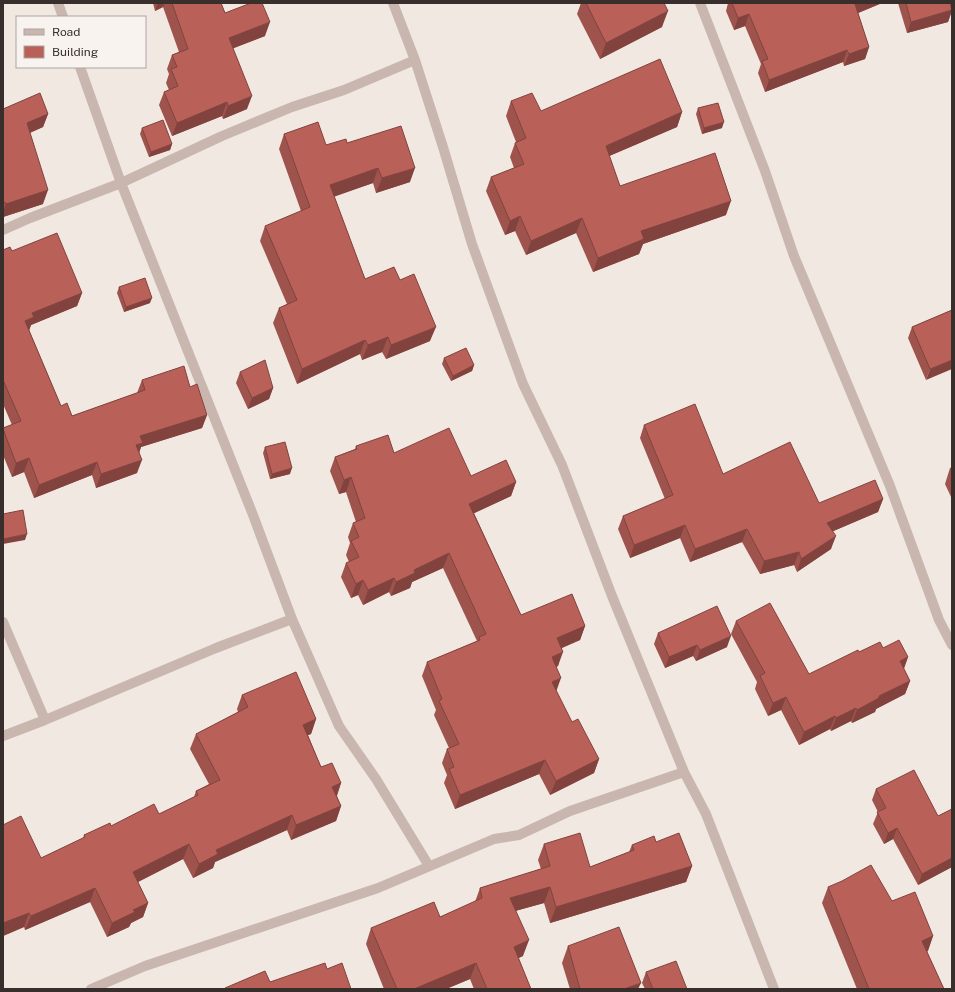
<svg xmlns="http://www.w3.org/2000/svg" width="955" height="992" viewBox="0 0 955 992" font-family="'Public Sans',sans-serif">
  <rect width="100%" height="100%" fill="#f1e8e2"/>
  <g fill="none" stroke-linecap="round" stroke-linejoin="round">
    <path stroke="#c9b7af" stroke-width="10" d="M58 3 63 17
      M393 3 415 60 443 147 472 244 523 384 562 465 612 596 684 772 706 814 774 989
      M700 3 765 171 794 256 890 486 939 620 952 645
      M80 67 121 183 253 515 292 619 339 726 376 779 429 866
      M3 230 30 218 121 183 222 136 292 107 344 90 415 60
      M3 622 45 720
      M3 736 45 720 216 648 292 619
      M91 989 145 966 378 888 494 839 519 835 570 811 684 772"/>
  </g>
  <path fill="#9f534d" d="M153 3H221L225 13 265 36 233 48 247 109 223 119 222 116 172 136 159 105 164 92 169 90 166 83 169 74 167 69 172 55 179 52 163 7 155 11Z
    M581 3H664L662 27 600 59 577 14Z
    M728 3H882L858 13 869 47 865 59 844 66 843 62 765 92 758 73 761 64 745 26 734 30 726 11Z
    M898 3H950L952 11 948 22 907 33Z
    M511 101 541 111 682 112 677 127 609 156 620 186 726 215 643 244 639 254 593 272 576 233 526 255 515 231 505 235 486 191 491 177 514 168 510 157 515 143 516 142 506 116Z
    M698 108 722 128 702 134 696 114Z
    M3 109 48 114 43 127 30 133 43 204 3 217Z
    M142 128 172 144 170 150 149 157 140 134Z
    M284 134 326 145 347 143 410 182 376 193 373 183 334 196 365 279 400 280 430 341 386 359 382 352 362 360 360 354 297 384 273 323 279 308 287 304 260 241 265 226 301 211 279 149Z
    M3 250 12 251 82 293 77 306 31 325 29 330 61 406 72 416 137 393 142 380 190 387 207 415 202 428 141 447 139 453 137 473 96 488 92 475 34 498 24 472 12 477 3 455V428L12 425 3 404Z
    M119 287 150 303 124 312 117 293Z
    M952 310 926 380 908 338 912 327Z
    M444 358 474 365 472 371 451 381 442 364Z
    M240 372 273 388 269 399 248 409 236 383Z
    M644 425 723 474 819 503 883 499 878 512 833 531 831 549 797 572 794 565 760 574 742 542 690 562 680 538 630 558 618 529 623 516 665 499 640 438Z
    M356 446 394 453 471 476 516 482 511 496 474 513 521 615 585 626 580 640 562 648 558 666 556 667V691L572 722 599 759 594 773 550 795 539 774 455 809 444 783 447 775 442 763 447 749 449 748 434 715 436 710 422 676 427 662 477 641 443 568 412 582 410 588 391 596 389 592 363 605 358 595 351 598 341 577 346 563 349 562 346 555 350 543 348 537 353 523 356 522 346 492 339 494 330 471 335 457 355 449Z
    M265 447 290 474 270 479 263 453Z
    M952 467V499L945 484 950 468Z
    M736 621 809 674 859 652 883 648 908 657 904 669 910 681 905 694 876 709 875 712 852 723 851 721 831 731 830 729 799 745 781 710 768 716 755 689 757 682 731 634Z
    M658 633 727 647 696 661 693 656 665 668 654 644Z
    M242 695 316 719 311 734 308 735 321 767 341 783 337 796 341 806 336 821 291 840 287 830 215 862 213 868 193 878 183 859 138 882 148 903 143 917 131 923 129 927 107 937 90 902 25 930 24 927 3 936V825L41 858 83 839 84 835 111 826 159 814 194 797 196 791 209 784 190 749 196 734 238 712 237 709Z
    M876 789 938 816 952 809V867L918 885 893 839 884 844 873 824 878 812 872 800Z
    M656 842 692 866 686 882 550 923 544 903 515 911 523 956 518 958 531 989H474L470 979 446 989H384L366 944 371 928 440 917 475 902 480 888 541 869 538 860 544 844 590 867 629 852 632 845Z
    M828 887 892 901 933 936 927 952 944 989H857L822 903Z
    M568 946 638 989H570L562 963Z
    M646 972 687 989H645L642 983Z"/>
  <path fill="#82433e" d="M158 3H165L163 7 155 11Z
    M859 3H882L851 16 855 4Z
    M952 10 948 22 907 33 911 22Z
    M668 11 662 27 600 59 606 43Z
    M749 14 745 26 734 30 738 18Z
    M270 22 265 36 224 52 229 38Z
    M869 47 865 59 844 66 849 54Z
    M847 50 843 62 765 92 769 80Z
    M252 96 247 109 223 119 228 106Z
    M227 102 222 116 172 136 177 123Z
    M682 112 677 127 600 160 606 146Z
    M48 114 43 127 22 136 27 123Z
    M724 122 722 128 702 134 704 128Z
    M172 144 170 150 149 157 151 152Z
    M378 168 373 183 325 200 330 185Z
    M415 168 410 182 376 193 382 178Z
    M48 190 43 204 3 217V211L6 204Z
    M731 201 726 215 643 244 639 254 593 272 598 258 641 231Z
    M520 216 515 231 505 235 510 221Z
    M582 218 576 233 526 255 531 241Z
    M82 293 77 306 31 325 29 331 25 321 32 313Z
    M152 298 150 303 124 312 126 307Z
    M436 327 430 341 386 359 391 345Z
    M388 337 382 352 362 360 368 345Z
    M365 340 360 354 297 384 302 369Z
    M952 360V369L926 380 930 369Z
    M474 365 472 371 451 381 453 376Z
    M273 388 269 399 248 409 252 398Z
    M207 415 202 428 141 447 138 456 136 445 140 436Z
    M29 458 24 472 12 477 16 463Z
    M142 460 137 473 96 488 101 474Z
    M97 462 92 475 34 498 39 485Z
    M292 468 290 474 270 479 272 474Z
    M351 477 346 492 339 494 344 480Z
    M516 482 511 496 464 518 469 504Z
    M883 499 878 512 822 536 827 523Z
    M685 525 680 538 630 558 634 545Z
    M747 529 742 542 690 562 695 549Z
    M27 534 25 540 3 544V539Z
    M836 536 831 549 797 572 801 559Z
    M799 552 794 565 760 574 764 561Z
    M449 553 443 568 412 582 410 588 391 596 396 582 414 570Z
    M394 578 389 592 363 605 368 590Z
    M363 580 358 595 351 598 356 584Z
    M585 626 580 640 552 652 557 638Z
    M731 636 727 647 696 661 700 650Z
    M697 645 693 656 665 668 669 657Z
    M563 652 558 666 546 671 552 657Z
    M908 657 903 670 900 661Z
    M561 678 556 692 552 682Z
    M910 681 905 694 876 709 875 712 852 723 857 710 879 696Z
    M786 697 781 710 768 716 773 703Z
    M856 708 851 721 831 731 836 718Z
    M835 716 830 729 799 745 804 732Z
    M316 719 311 734 298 739 303 725Z
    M599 759 594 773 550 795 556 781Z
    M545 760 539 774 455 809 460 795Z
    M341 783 336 797 332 787Z
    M341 806 336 821 291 840 296 825Z
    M292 815 287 830 215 862 213 868 193 878 199 864 216 850Z
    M897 828 893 839 884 844 888 833Z
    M189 844 183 859 128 887 133 872Z
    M952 858V867L918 885 922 874Z
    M692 866 686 882 550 923 556 907Z
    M550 887 544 903 504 914 510 898Z
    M95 888 90 902 25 930 31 916Z
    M148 903 143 917 131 923 129 927 107 937 112 923 133 910Z
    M29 913 24 927 3 936V923Z
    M933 936 928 951 917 956 922 941Z
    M529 940 523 956 508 963 514 947Z
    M476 963 470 979 446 989H414Z
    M641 983 638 989H624Z"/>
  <path fill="#b96059" stroke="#82433e" d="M172 3H221L225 13 251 3H262L270 22 229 38 252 96 228 106 227 102 177 123 164 92 178 86 171 69 177 67 172 55 188 49Z
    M586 3H664L668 11 606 43Z
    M732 3H859L855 4 869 47 849 54 847 50 769 80 762 61 768 59 749 14 738 18Z
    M906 3H950L952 10 911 22Z
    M660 59 682 112 606 146 620 186 715 153 731 201 641 231 644 239 598 258 582 218 531 241 520 216 510 221 491 177 524 164 515 143 526 138 511 101 532 93 541 111Z
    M40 93 48 114 27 123 48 190 6 204 5 202 3 203V109Z
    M718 103 724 122 704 128 698 108Z
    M163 120 172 144 151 152 142 128Z
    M318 122 326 145 346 139 347 143 401 126 415 168 382 178 378 168 330 185 365 279 394 267 400 280 414 274 436 327 391 345 388 337 368 345 365 340 302 369 279 308 297 300 265 226 310 207 284 134Z
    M57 233 82 293 32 313 34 317 25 321 61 406 67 403 72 416 145 390 142 380 184 366 190 387 197 384 207 415 140 436 143 443 136 445 142 460 101 474 97 462 39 485 29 458 16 463 3 429V428L21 421 3 380V250L10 247 12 251Z
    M145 278 152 298 126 307 119 287Z
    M952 310V360L930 369 912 327Z
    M466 348 474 365 453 376 444 358Z
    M265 360 273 388 252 398 240 372Z
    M695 404 723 474 790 442 819 503 875 480 883 499 827 523 836 536 801 559 799 552 764 561 747 529 695 549 685 525 634 545 623 516 673 495 644 425Z
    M449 428 471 476 506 460 516 482 469 504 521 615 572 594 585 626 557 638 563 652 552 657 561 678 552 682 572 722 578 719 599 759 556 781 545 760 460 795 449 769 454 767 447 749 459 744 439 701 442 699 427 662 480 640 479 637 486 634 449 553 414 570 415 573 396 582 394 578 368 590 363 580 356 584 346 563 359 557 351 541 359 537 353 523 365 518 351 477 344 480 335 457 357 449 356 446 388 435 394 453Z
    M285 442 292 468 272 474 265 447Z
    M23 510 27 534 3 539V514Z
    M770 603 809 674 858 650 859 652 880 642 883 648 899 640 908 657 900 661 910 681 879 696V698L857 710 856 708 836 718 835 716 804 732 786 697 773 703 760 676 765 673 736 621Z
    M717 606 731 636 700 650 697 645 669 657 658 633Z
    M296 672 316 719 303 725 321 767 332 763 341 783 332 787 341 806 296 825 292 815 216 850 218 854 199 864 189 844 133 872 148 903 133 910 135 912 112 923 95 888 31 916 29 913 3 923V825L21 816 41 858 85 837 84 835 110 823 111 826 154 804 159 814 198 795 196 791 220 780 196 734 248 707 242 695Z
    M914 770 938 816 952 809V858L922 874 897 828 888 833 877 812 886 808 876 789Z
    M580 833 590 867 634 850 632 845 654 836 656 842 679 833 692 866 556 907 550 887 510 898 529 940 514 947 531 989H487L476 963 414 989H397L371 928 434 902 440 917 482 898 480 888 550 866 544 844Z
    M871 865 892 901 915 892 933 936 922 941 944 989H869L828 887 842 881Z
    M619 927 641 983 624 989H580L568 946Z
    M676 961 687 989H653L646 972Z
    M325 963 327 969 342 963 351 989H226L225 988 265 971 270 982Z"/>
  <rect width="955" height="992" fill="none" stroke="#382e2c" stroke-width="8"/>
  <rect x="16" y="16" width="130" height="52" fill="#f9f3ef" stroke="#aca4a1"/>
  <rect x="24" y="29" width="20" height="6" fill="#c9b7af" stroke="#aca4a1"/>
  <text x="52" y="36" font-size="12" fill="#382e2c">Road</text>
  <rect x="24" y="46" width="20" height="12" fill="#b96059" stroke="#aca4a1"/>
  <text x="52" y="56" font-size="12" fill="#382e2c">Building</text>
</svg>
